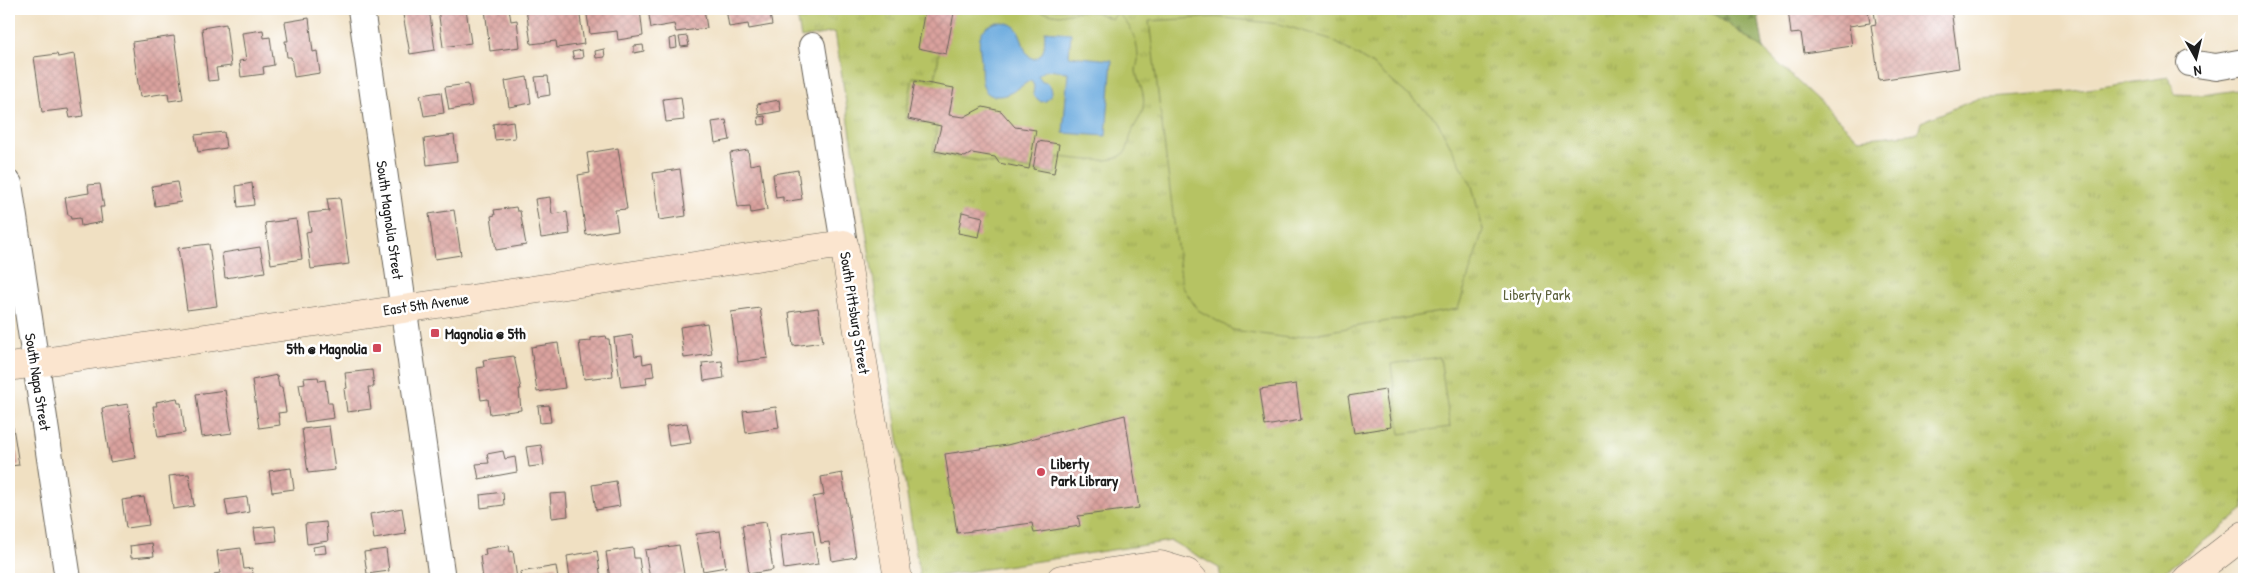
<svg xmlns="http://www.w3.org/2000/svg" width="2253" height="588" viewBox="0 0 2253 588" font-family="'Patrick Hand',sans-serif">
  <defs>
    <pattern id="grass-tufts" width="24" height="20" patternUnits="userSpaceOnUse" patternTransform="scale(1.25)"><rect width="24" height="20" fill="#b6c364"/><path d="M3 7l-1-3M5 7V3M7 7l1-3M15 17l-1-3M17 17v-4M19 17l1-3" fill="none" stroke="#9ca756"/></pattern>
    <pattern id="forest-firs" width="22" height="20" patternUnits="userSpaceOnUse" patternTransform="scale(1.25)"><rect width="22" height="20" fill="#90a95a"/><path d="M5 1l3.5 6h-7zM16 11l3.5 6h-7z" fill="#75894a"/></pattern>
    <pattern id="building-cross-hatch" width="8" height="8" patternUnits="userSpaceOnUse" patternTransform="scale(1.25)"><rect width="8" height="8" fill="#daa29e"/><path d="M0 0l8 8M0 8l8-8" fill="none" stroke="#ba8b88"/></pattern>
  </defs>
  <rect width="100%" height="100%" fill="#fff"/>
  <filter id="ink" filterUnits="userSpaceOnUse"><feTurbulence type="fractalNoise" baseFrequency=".02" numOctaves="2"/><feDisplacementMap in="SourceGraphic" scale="10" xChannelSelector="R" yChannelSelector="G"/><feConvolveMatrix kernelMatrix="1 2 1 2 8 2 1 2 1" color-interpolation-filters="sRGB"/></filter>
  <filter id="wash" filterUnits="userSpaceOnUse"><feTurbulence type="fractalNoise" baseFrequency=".0096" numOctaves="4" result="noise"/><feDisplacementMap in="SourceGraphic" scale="20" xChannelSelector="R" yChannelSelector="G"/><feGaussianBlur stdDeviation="1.12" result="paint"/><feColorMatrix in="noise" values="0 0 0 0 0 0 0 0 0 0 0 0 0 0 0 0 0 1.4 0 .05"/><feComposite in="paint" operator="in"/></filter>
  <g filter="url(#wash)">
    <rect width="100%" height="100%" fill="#f0e0c2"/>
    <path fill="url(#grass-tufts)" stroke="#697040" d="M796 9H1707L1764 50 1859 139 1918 133 1921 122 1979 98 2074 91 2169 77 2175 94 2203 95 2244 89V510L2155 579H1221L1219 568 1171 541 920 579 835 32 801 38Z"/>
    <path fill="url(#forest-firs)" stroke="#56623b" d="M1707 9H1757L1764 50Z"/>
    <path fill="#b6c364" stroke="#697040" d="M946 9H1025L1059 15 1079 11 1095 12 1112 19 1117 13C1130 24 1137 38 1138 56 1139 61 1136 66 1136 71 1138 84 1146 91 1143 108 1142 117 1135 123 1132 132 1128 141 1130 149 1122 155 1109 165 1074 158 1058 157L1055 174 933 153 937 125 905 119 913 77 935 80Z
      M1216 17 1279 24 1330 39 1373 65 1436 119 1472 186 1483 230 1458 309 1289 338 1233 330 1198 310 1182 286 1149 21Z
      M1440 357 1450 427 1400 434 1391 364Z"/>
    <path fill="#6baade" stroke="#44637d" d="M997 22C1030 21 1016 52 1034 59 1047 55 1044 42 1045 31L1071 33 1069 56 1112 60 1106 136 1063 133 1068 72 1046 70 1038 76 1042 82C1049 82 1052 87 1052 93L1046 101 1041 102 1033 95 1034 86 1031 80C1022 85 1010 96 999 96 978 98 982 73 981 60 979 41 975 30 997 22Z"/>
    <g id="blocks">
      <path fill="url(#building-cross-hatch)" d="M402 9H429L435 50 410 54Z
        M438 9H466L471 43 443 47Z
        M485 9H509L511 21 517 20 520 47 490 51Z
        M526 9H579L584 44 557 48 556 41 531 44Z
        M586 9H640L643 36 618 40 617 31 590 34Z
        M648 9H704L707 28 676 32 674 24 651 28Z
        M726 9H769L772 25 749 29 748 24 729 27Z
        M925 9 954 13 946 54 918 48Z
        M1788 9H1951L1959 68 1879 80 1871 25 1876 24 1874 11 1868 12 1870 23 1849 26 1852 46 1804 53 1801 33 1791 34Z
        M309 18 313 52 317 51 320 73 294 77 291 57H287L285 41H288L285 22Z
        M226 24 231 66 216 68 218 80 208 81 202 28Z
        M263 30 264 38 270 37 274 65 263 67 264 74 241 77 239 61 246 60 242 33Z
        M174 36 183 99 169 101 168 93 140 97 132 42Z
        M687 36 689 46 681 47 679 37Z
        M676 37 677 48 670 49 669 39Z
        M643 45 644 51 634 53V46Z
        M604 49 605 57 596 58 595 51Z
        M582 50 583 58 574 59 572 52Z
        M57 54 58 57 74 54 83 116 70 118 68 109 42 112 34 57Z
        M548 76 550 95 538 97 535 77Z
        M527 77 531 103 509 107 505 81Z
        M915 81 954 88 949 115 964 117 983 107 1001 111 1015 127 1036 130 1029 169 999 163 995 157 972 153 965 157 935 151 941 126 908 119Z
        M468 84 472 106 449 110 445 87Z
        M441 92 444 113 424 116 420 95Z
        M681 97 684 120 666 122 663 99Z
        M779 100 781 111 759 115 757 104Z
        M765 116 766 124 759 125 758 117Z
        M726 120 730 140 715 143 712 122Z
        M513 121 515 138 495 140 493 124Z
        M224 132 226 148 198 152 195 135Z
        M454 135 457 161 427 165 424 139Z
        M1038 141 1059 144 1054 173 1033 169Z
        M618 148 627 209 615 210 618 230 586 235 578 175 590 173 587 153Z
        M748 150 750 165 760 163 767 210 751 213 750 206 738 207 730 153Z
        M680 169 686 216 659 220 653 173Z
        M798 170 802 199 783 202V197L776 198 773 174Z
        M177 182 181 202 155 206 152 186Z
        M252 183 254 205 238 207 236 186Z
        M100 184 104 207H100L102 222 81 226 80 218 71 219 70 215H68L65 197 89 193 88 185Z
        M550 197 552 214 567 212 570 234 541 238 535 199Z
        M340 198 349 264 311 269 306 232 311 231 308 213 329 211 327 199Z
        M516 207 517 211H520L526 245 496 250 491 216 495 215 494 210Z
        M454 210 461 255 435 259 429 214Z
        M962 212 983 217 979 237 958 233Z
        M296 219 302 259 271 264 265 223Z
        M209 244 217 306 187 310 178 248Z
        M260 247 265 272 225 278 222 253Z
        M760 308 768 358 738 362 731 312Z
        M818 308 823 342 793 346 789 312Z
        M707 323 712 354 684 358 680 327Z
        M632 335 635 356 642 355 643 364 652 362 654 376 646 377 647 384 621 387 614 338Z
        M606 336 607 339H609L613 376 584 379 579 342 591 341V338Z
        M558 343 565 388 537 392 531 347Z
        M514 356 521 389H519L521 410 490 414 488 399 481 400 477 368 484 367 483 360Z
        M722 361 724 378 704 381 702 363Z
        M372 370 374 387H368L371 409 347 412 344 389 347 388 345 373Z
        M277 375 279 387H282L286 412 278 413 280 425 259 428 252 380Z
        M318 377 319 381 325 380 328 403H332L334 418 305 422 299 384 305 383 304 378Z
        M1296 384 1301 420 1265 426 1260 389Z
        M225 390 232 433 202 437 196 394Z
        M1385 390 1391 427 1354 433 1348 396Z
        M177 398 178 403H181L185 433 158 437 153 406H157L156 402Z
        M128 404 136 458 110 462 102 408Z
        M549 405 551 422 540 423 538 406Z
        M776 407 779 428 746 433 743 411Z
        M1125 415 1139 508 1078 516 1080 526 1034 533 1032 523 957 533 945 454 1007 445Z
        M687 423 691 443 669 446 666 426Z
        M329 426 335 470 308 473 302 429Z
        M13 427 19 465 9 466V428Z
        M541 445 544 465 529 467 526 447Z
        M503 451 505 459 515 457 517 472 479 479 476 464 489 463 487 454Z
        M291 468 294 489 272 492 269 471Z
        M842 473 856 557 832 561 829 542 821 543 813 497 824 495 821 477Z
        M189 474 194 506 173 509 169 476Z
        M616 481 620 506 596 510 592 485Z
        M503 492 504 505 481 508 480 495Z
        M566 493 568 516 552 518 550 494Z
        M144 497 149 525 126 528 122 500Z
        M247 497 249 512 228 516 225 500Z
        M402 508 406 534 374 539 370 514Z
        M326 522 328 541 307 544 305 524Z
        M766 522 773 570 749 574 742 525Z
        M275 526 277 541 256 543 254 528Z
        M813 530 818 564 784 569 780 535Z
        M720 531 726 567 703 571 696 534Z
        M152 543 154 556 131 558 130 546Z
        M325 545 326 553 314 554 313 547Z
        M509 545 510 552 513 551 517 579H483L480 556 486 555 485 549Z
        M679 545 684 574 650 579 645 550Z
        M241 548 244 569 252 568 254 579H215L214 574 220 573 217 551Z
        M633 548 634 558H639L642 579H610L606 552Z
        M386 549 389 571 367 574 364 552Z
        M597 551 601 579H570L567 556Z
        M556 566 558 579H521L520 572Z"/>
    </g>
  </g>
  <g filter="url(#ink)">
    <use href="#blocks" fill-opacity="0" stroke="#666156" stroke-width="1"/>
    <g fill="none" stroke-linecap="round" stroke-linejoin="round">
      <defs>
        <path id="street" d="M361 9 442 579
          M812 46 844 244
          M2190 63 2216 67 2244 62
          M9 184 68 579"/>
        <path id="secondary" d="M9 367 844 244 898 579
          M1061 579 1160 565 1187 573 1193 579
          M2187 579 2244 535"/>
      </defs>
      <use href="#street" stroke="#666156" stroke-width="28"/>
      <use href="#secondary" stroke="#666156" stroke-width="29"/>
      <use href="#street" stroke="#fff" stroke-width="26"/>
      <use href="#secondary" stroke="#fbe5cf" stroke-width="28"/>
    </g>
  </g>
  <g fill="#d1495b" stroke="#fff" stroke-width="2">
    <rect x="430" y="328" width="10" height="10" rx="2.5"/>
    <rect x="372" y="343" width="10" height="10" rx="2.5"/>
    <circle cx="1041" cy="472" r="5"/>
  </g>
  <g text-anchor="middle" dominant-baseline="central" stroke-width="5" stroke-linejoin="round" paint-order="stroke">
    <g font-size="15" fill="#1c1c1c" stroke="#fff">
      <text transform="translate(390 220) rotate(82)">South Magnolia Street</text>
      <text transform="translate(426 304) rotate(-8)">East 5th Avenue</text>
      <text transform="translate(855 313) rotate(81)">South Pittsburg Street</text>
      <text transform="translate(38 382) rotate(81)">South Napa Street</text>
    </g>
    <g font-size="15" fill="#5a5f39" stroke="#fff">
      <text x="1537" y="294">Liberty Park</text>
    </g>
    <g font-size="15" font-weight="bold" fill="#1c1c1c" stroke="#fff" text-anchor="start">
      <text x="445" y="333">Magnolia @ 5th</text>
      <text x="367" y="348" text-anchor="end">5th @ Magnolia</text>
      <text x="1051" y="463">Liberty<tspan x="1051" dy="17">Park Library</tspan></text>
    </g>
  </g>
  <rect width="2253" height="588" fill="none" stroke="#fff" stroke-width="30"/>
  <g transform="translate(2196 58) rotate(172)" stroke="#ffffff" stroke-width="4" paint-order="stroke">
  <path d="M0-4L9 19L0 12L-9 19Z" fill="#1c1c1c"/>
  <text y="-8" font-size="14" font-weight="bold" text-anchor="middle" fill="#1c1c1c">N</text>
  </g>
</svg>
